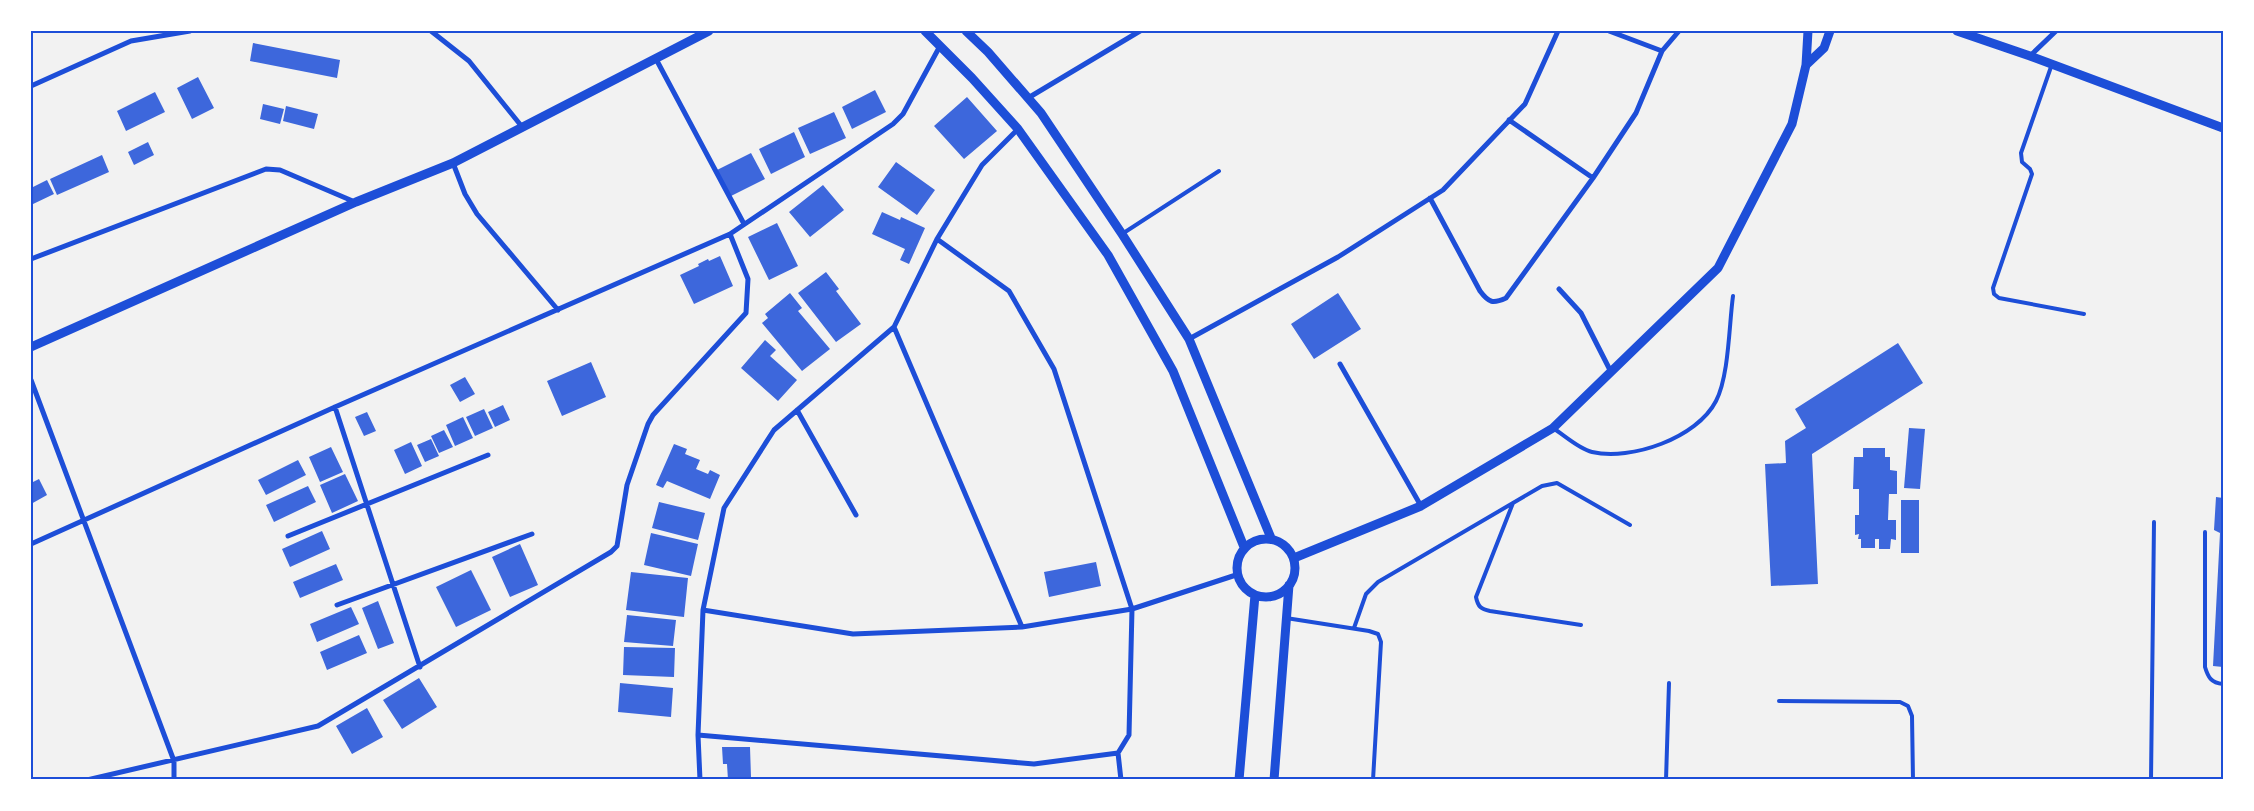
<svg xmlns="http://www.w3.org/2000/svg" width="2254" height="811" viewBox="0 0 2254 811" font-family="'Alegreya Sans',sans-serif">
  <rect width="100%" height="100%" fill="#f2f2f2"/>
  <path fill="#3d67dc" d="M253 43 340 60 337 78 250 61Z
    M198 77 214 108 192 119 177 88Z
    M875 90 886 112 852 129 842 107Z
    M155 92 165 112 126 131 117 111Z
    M967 97 997 131 964 159 934 126Z
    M263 104 284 109 280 124 260 119Z
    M286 106 318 114 314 129 283 121Z
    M834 112 846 138 810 154 798 128Z
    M794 132 805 157 771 174 759 149Z
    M148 142 154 155 134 165 128 152Z
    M751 153 765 179 731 196 717 170Z
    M102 155 109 172 57 195 50 179Z
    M896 162 935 190 917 215 878 187Z
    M47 180 54 194 31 205V188Z
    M823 185 844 210 810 237 789 212Z
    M882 212 900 220 901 217 925 228 909 264 900 260 905 249 872 234Z
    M777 223 798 266 769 280 748 237Z
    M720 256 733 286 694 304 680 275 699 266 698 264 708 259 709 261Z
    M826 272 839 289 836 291 861 324 836 342 798 293Z
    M790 293 802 308 798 311 830 349 802 371 762 323 768 318 765 314Z
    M1338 293 1361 329 1314 359 1291 324Z
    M765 340 776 350 770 356 797 380 778 401 741 368Z
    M1898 343 1923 383 1812 454 1818 584 1771 586 1765 464 1786 463 1785 441 1806 428 1795 409Z
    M591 362 606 397 562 416 547 381Z
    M465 377 475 394 460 402 450 385Z
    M503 405 510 420 495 427 488 412Z
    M484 409 493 428 475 436 466 417Z
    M367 412 376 431 364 436 355 417Z
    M463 417 473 438 455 446 446 425Z
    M1909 428 1925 429 1920 489 1904 488Z
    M444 430 453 447 439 453 431 436Z
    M431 439 439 456 425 462 417 445Z
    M411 442 422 466 405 474 394 450Z
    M674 444 687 449 685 454 700 460 696 469 708 474 710 470 720 475 710 499 667 481 663 488 656 485Z
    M331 447 343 472 320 482 309 457Z
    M1863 448H1885V457H1890V470L1897 471V494H1889L1888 520H1896V540L1891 539 1890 549H1879V539H1875V548H1861V539H1858L1859 534 1855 535V515H1859V489H1853L1854 457H1863Z
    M298 460 306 475 266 495 258 480Z
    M345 474 358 501 332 513 320 485Z
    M39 479 47 495 31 504V483Z
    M308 486 316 502 274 522 266 505Z
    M2216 497 2223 498V667L2213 666 2220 533 2214 530Z
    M1901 500H1919V553H1901Z
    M659 502 705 513 698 540 652 528Z
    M322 531 330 549 290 567 282 549Z
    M651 533 698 544 691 576 644 565Z
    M520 544 538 585 510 597 492 557Z
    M1096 562 1101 586 1049 597 1044 572Z
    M336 564 343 580 300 598 293 582Z
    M471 570 491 610 456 627 436 587Z
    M631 572 688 578 684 617 626 610Z
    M378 601 394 643 378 649 362 608Z
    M351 607 359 624 317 642 310 624Z
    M627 615 676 620 673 646 624 642Z
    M359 635 367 653 327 670 320 652Z
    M624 647 675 648 674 677 623 675Z
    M419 678 437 707 402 729 383 700Z
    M620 683 673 688 671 717 618 712Z
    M367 708 383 737 352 754 336 726Z
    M722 747H750L751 777H759V780H728L727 764H723Z"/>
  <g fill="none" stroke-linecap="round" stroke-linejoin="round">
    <path stroke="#1d4ed8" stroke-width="4" d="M2052 64 2021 153 2022 162 2030 169 2032 174 1993 288 1994 294 1999 298 2084 314
      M1122 234 1219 171
      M1553 428C1564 435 1579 449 1592 452 1631 461 1697 438 1716 401 1729 376 1729 325 1733 296
      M1513 503 1476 597C1478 607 1481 609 1490 611L1581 625
      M2205 532V667C2208 677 2211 683 2223 684
      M1286 618 1369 631 1378 634 1381 642 1373 780
      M1354 628 1366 594 1378 582 1542 486 1557 483 1630 525
      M1779 701 1900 702 1908 706 1912 716 1913 780
      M1666 780 1669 683
      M2151 780 2154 522"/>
    <path stroke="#1d4ed8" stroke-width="5" d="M431 31 469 61 523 128
      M1609 31 1662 51
      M2030 56 2056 31
      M656 59 744 224
      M31 86 131 41 190 31
      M1028 98 1140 31
      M1509 120 1593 178
      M453 163 465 194 477 214 558 310
      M1430 198 1480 291C1489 303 1493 304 1506 298L1593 178 1636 113 1662 51 1679 31
      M31 259 266 169 280 170 355 202
      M1559 289 1581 313 1611 372
      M894 327 1022 627
      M1189 339 1338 257 1443 190 1525 104 1558 31
      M1340 364 1421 506
      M31 380 174 761V780
      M335 407 420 667
      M797 410 856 515
      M288 536 488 455
      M31 544 335 407 730 234 893 124 903 114 940 46
      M337 605 532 534
      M703 610 853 634 1022 627 1132 609 1236 575
      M698 735 1034 764 1118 753 1129 735 1132 609 1054 369 1009 291 937 239
      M1118 753 1121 780
      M87 780 318 726 611 552 617 546 627 485 648 424 653 415 746 313 748 279 730 234
      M700 780 698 735 703 610 724 508 774 430 894 327 937 239 982 165 1018 129"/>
    <path stroke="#1d4ed8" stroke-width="9" d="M925 31 972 78 1018 129 1108 255 1173 371 1244 547
      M966 31 988 52 1041 113 1122 234 1189 339 1271 538
      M1957 31 2030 56 2223 128
      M1806 65 1824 48 1830 31
      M31 347 356 202 453 163 709 31
      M1237 568a29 29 0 1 1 58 0a29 29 0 1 1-58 0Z
      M1294 558 1421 506 1553 428 1718 268 1792 124 1806 65 1808 31
      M1239 780 1255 595
      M1274 780 1289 585"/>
  </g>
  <rect width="2254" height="811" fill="none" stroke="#ffffff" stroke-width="65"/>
  <rect x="32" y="32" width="2190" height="746" fill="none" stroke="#1d4ed8" stroke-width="2"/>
</svg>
